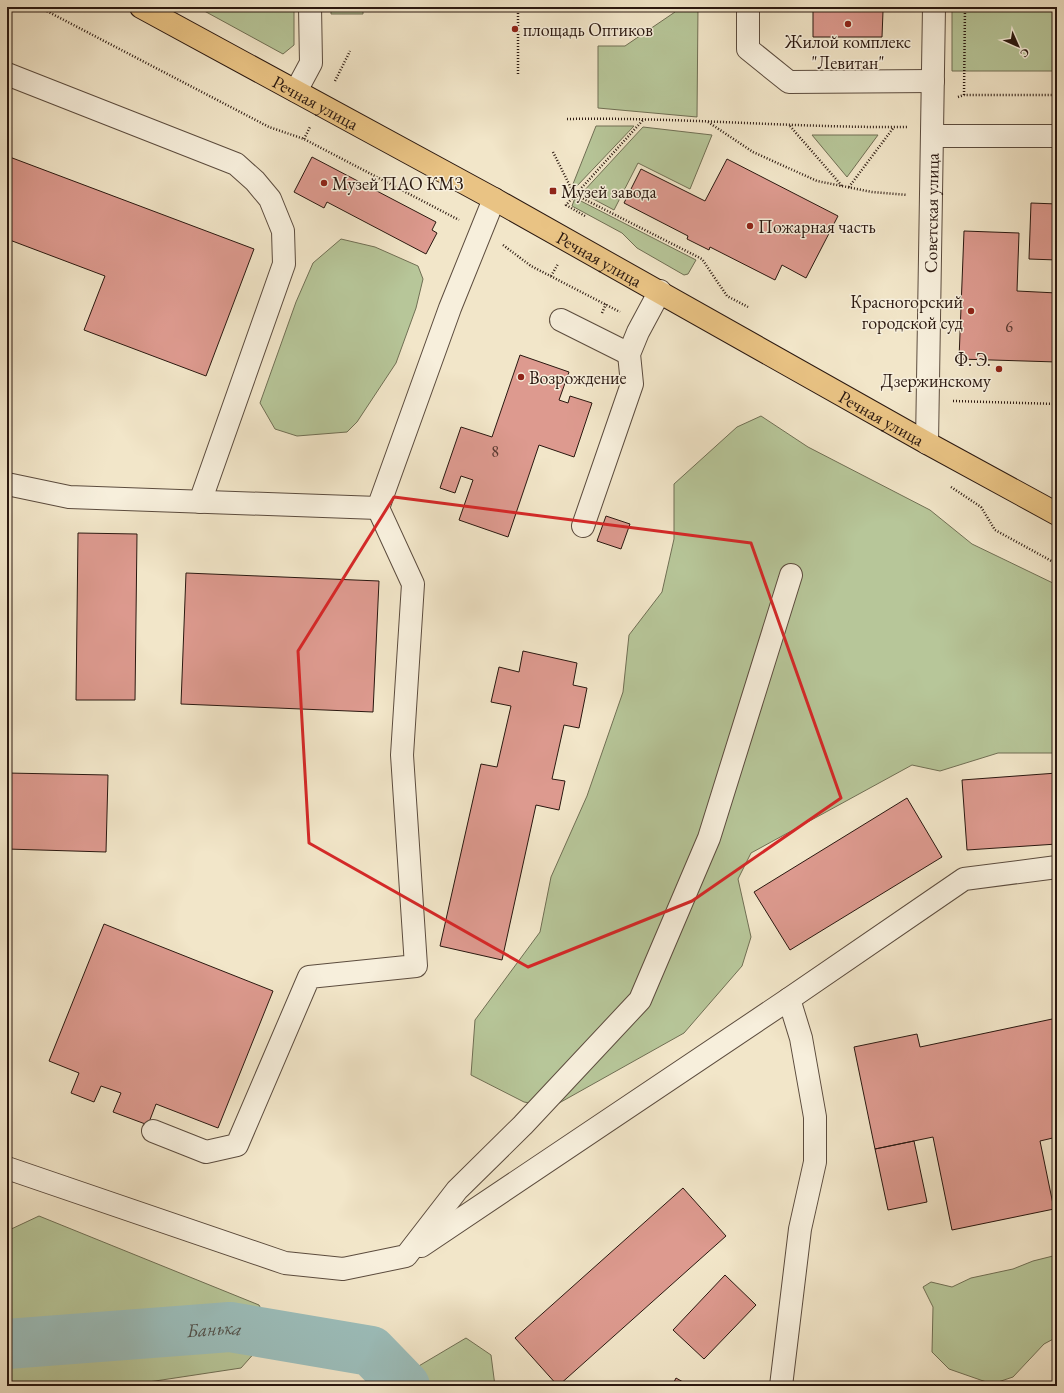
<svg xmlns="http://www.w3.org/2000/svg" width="1064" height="1393" viewBox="0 0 1064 1393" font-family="'EB Garamond',serif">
  <rect width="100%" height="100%" fill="#f2e6c9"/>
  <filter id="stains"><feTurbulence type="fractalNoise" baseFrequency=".005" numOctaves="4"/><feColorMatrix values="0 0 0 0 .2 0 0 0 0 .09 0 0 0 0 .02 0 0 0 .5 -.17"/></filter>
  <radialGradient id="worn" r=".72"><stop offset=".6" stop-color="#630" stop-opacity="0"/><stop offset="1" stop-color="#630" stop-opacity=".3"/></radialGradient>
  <path fill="#b7c699" stroke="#706f54" d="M197 7H294V45L283 54Z
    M331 7H363V14H331Z
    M675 7H698L697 117 598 108V46H625L675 12Z
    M952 7H1057V71H952Z
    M596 126H634L576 187 573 184Z
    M643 127 712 135 690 189 638 163 614 210 582 193Z
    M812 135H878L847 177Z
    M575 198 696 260 688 274 684 275 637 248 622 233 572 206Z
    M341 239 375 247 418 266 423 279 416 308 396 363 357 422 347 432 297 436 275 429 260 403 296 302 313 263Z
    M761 416 808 447 930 510 972 544 1057 585V753H998L940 771 912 765 751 853 738 879 751 937 742 966 684 1033 552 1107 524 1102 471 1075 475 1020 540 932 551 877 587 796 623 692 629 635 662 592 674 539V484L737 427Z
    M39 1216 259 1305 273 1332 241 1368 122 1386H17L7 1383V1231Z
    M1057 1255V1337L1044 1344 1013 1377 992 1384 949 1369 932 1352 933 1307 923 1287 931 1282 952 1287 971 1278 1013 1269 1033 1261Z
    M466 1338 491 1355 495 1386H406L412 1370Z"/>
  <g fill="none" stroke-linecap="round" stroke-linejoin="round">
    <path stroke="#9cbebb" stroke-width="50" id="s1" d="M7 1344 230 1327 371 1351 405 1386"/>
  </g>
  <path fill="#dd9a8f" stroke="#2a1810" d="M806 7H890V11H883L882 37H813V11H806Z
    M7 156 254 249 206 376 84 330 105 276 7 239Z
    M312 157 436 222 432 230 437 233 426 254 327 202 324 208 294 192Z
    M727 159 838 216 806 278 782 265 775 280 710 247 709 250 687 239 688 236 624 203 641 169 705 201Z
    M1031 203 1057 204V260L1029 259Z
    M964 231 1019 233 1017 291 1057 293V362L959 359Z
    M520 355 569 372 559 400 568 403 570 396 592 403 574 457 539 445 508 537 459 520 473 480 461 476 455 493 440 488 461 427 492 437Z
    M606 516 630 524 621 549 597 541Z
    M78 533 137 534 135 700H76Z
    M186 573 379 581 373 712 181 704Z
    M523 651 577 663 573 685 587 688 579 728 564 725 552 779 565 781 559 810 536 805 502 960 440 946 481 764 497 767 511 706 491 702 499 667 519 672Z
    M7 773 108 775 106 852 7 849Z
    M1057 773V844L967 850 962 780Z
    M907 798 942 857 790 950 754 892Z
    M104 924 273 991 218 1128 156 1104 148 1125 113 1112 121 1093 101 1086 94 1102 71 1093 79 1073 49 1061Z
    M1057 1018V1137L1040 1141 1054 1209 952 1230 933 1137 875 1149 854 1047 917 1034 920 1047Z
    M914 1141 927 1202 888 1210 875 1149Z
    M683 1188 726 1236 558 1386 515 1338Z
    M725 1275 756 1305 704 1359 673 1330Z
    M676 1378 690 1386H672Z"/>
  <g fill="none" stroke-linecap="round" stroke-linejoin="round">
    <defs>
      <g id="minor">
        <path d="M748 7V49L789 82 933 81"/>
        <path d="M7 74 236 164 255 181 270 199 283 231 284 264 200 502"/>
        <path d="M296 91 311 63 310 7"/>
        <path d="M932 136H1057"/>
        <path d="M561 320 629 354"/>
        <path id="s2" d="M927 443 934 7"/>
        <path d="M7 484 69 497 378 508 450 308 494 199"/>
        <path d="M583 526 632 384 629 354 638 332 660 291"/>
        <path d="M153 1131 206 1152 237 1145 309 977 416 966 402 755 413 584 378 508"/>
        <path d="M7 1168 285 1263 343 1269 406 1256 457 1190 523 1125 640 1000 709 838 791 575"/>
        <path d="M421 1246 789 999 964 879 1057 867"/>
        <path d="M781 1386 800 1229 815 1162V1117L801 1038 789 999"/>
      </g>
      <g id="major">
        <path id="s3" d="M141 7 494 199 927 443 1057 514"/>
      </g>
    </defs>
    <use href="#minor" stroke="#5c4c3e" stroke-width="24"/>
    <use href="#major" stroke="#2a1810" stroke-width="24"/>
    <path stroke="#2a1810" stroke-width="2.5" stroke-dasharray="1 2" stroke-linecap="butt" d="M39 7 269 127 304 139 459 220
      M518 74V7
      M335 81 350 51
      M964 95 965 7
      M958 97 964 95H1057
      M567 119C680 117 794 128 908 127
      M708 122 753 152 817 181 872 192 907 195
      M790 126 842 186
      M304 139 310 127
      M553 152 574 194 702 259 727 296 748 307
      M849 187 894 127
      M585 216 566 205 644 119
      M503 245 531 266 620 312
      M551 276 558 264
      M602 313 606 304
      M953 401 1057 404
      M951 487 981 507 995 530 1057 564"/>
    <use href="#minor" stroke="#f7efdc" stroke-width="22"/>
    <use href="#major" stroke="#e9c384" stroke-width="22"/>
  </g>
  <path fill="none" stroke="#d62828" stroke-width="3" stroke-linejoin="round" d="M394 497 751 543 841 798 692 901 528 967 309 843 298 651Z"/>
  <g fill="#8f2418" stroke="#f7efdc" stroke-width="1.5">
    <circle cx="848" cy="24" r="4"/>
    <circle cx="515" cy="29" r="4"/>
    <circle cx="324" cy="183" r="4"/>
    <rect x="549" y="187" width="8" height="8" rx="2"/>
    <circle cx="750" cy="226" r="4"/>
    <circle cx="971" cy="311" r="4"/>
    <circle cx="999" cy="369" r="4"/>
    <circle cx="521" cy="377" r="4"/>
  </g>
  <g text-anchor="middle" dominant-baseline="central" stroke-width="3" stroke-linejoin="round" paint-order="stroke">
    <g font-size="16" fill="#573830">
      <text x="1009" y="326">6</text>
      <text x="495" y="451">8</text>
    </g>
    <g font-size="18" fill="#2a1810" stroke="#f7efdc" text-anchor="start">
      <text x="523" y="29">площадь Оптиков</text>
      <text x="848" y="41" text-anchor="middle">Жилой комплекс<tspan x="848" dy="21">"Левитан"</tspan></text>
      <text x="332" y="183">Музей ПАО КМЗ</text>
      <text x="561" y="191">Музей завода</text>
      <text x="758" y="226">Пожарная часть</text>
      <text x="963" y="301" text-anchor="end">Красногорский<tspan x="963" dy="21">городской суд</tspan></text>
      <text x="991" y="359" text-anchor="end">Ф. Э.<tspan x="991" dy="21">Дзержинскому</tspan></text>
      <text x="529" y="377">Возрождение</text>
    </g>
    <g font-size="18" fill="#2a1810" stroke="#f7efdc">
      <text stroke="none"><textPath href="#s3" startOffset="199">Речная улица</textPath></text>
      <text stroke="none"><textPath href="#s2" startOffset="230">Советская улица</textPath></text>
      <text stroke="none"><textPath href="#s3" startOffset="523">Речная улица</textPath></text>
      <text stroke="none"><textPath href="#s3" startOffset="847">Речная улица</textPath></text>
    </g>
    <g font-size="19" font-style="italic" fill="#52524c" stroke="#f7efdc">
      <text stroke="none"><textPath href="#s1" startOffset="208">Банька</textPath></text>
    </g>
  </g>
  <rect width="1064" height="1393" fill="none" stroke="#f2e6c9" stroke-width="24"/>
  <rect x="8" y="8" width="1048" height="1377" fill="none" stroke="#2a1810" stroke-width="2"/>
  <rect x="12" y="12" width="1040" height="1369" fill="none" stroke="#2a1810"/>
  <g transform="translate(1018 46) rotate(135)" stroke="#f7efdc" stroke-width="3" paint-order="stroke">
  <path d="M0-3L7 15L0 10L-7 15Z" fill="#2a1810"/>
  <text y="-6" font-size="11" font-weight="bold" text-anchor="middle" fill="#2a1810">С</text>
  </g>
  <rect width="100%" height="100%" filter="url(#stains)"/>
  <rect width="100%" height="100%" fill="url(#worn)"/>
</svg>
